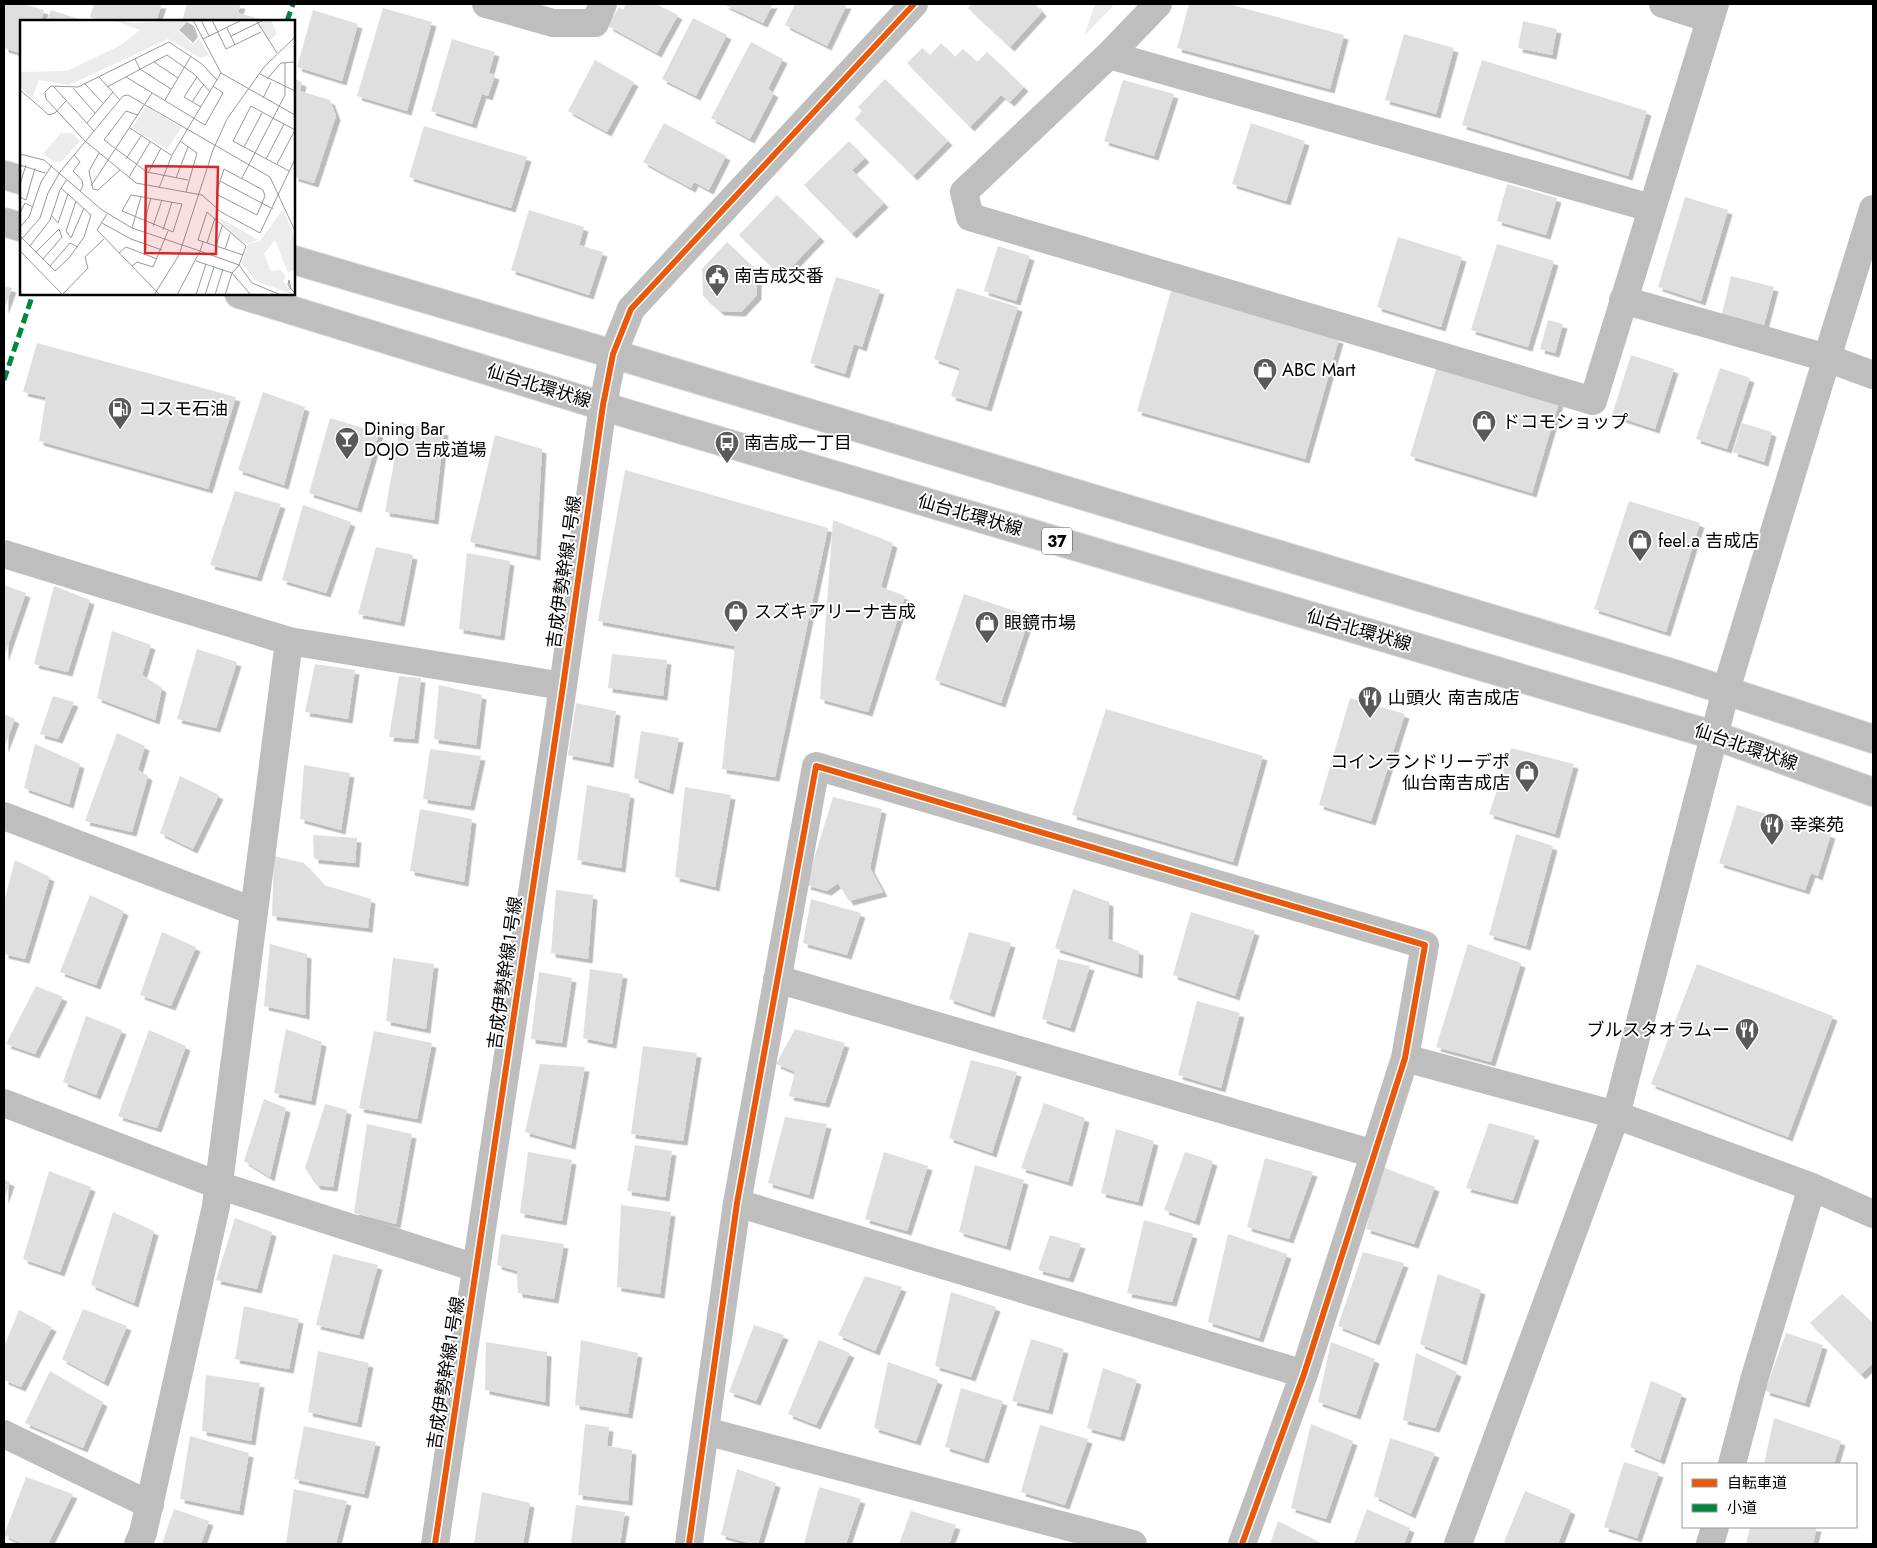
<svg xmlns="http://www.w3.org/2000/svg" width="1877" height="1548" viewBox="0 0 1877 1548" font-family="Jost,'Noto Sans JP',sans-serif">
  <defs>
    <filter id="shadow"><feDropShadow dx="4.5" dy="4.5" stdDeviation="0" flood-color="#0004"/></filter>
  </defs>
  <rect width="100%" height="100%" fill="#fff"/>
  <path fill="#ececec" d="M1095 4H1115L1084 36Z"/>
  <path fill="#dfdfdf" filter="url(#shadow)" d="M4 4H23L44 10 41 21H21V53L4 48Z
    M94 4H162L156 21H105L90 17Z
    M187 4H241L238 13 267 21H182Z
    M626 4H656L678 15 657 53 608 26 619 7 623 10Z
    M723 4H773L763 23Z
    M795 4H847L827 46 785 25Z
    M971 4H1037L1036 5 1042 12 1010 47 968 8Z
    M1189 4H1228L1344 35 1330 89 1177 48Z
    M383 8 432 22 407 111 357 96Z
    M51 10 85 21H47Z
    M313 10 358 24 342 81 297 67Z
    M693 18 727 35 696 96 662 79Z
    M1523 21 1557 29 1552 55 1518 48Z
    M1404 34 1454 48 1436 114 1385 100Z
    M452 39 495 52 489 73 495 75 488 96 482 94 472 124 431 111Z
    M751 42 783 59 768 89 774 93 750 139 711 118Z
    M941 43 955 57 963 49 977 62 987 52 1024 87 1010 102 1001 95 970 127 907 63 922 48 930 55Z
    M595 60 634 82 607 132 568 111Z
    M1482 60 1647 111 1628 176 1462 125Z
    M294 79 302 82 300 91 330 100 336 116 314 183 294 177Z
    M885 79 948 141 913 176 855 119 862 111 858 107Z
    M1123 80 1174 94 1154 156 1104 141Z
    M664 123 726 156 709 190 694 182 691 188 643 162Z
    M1251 123 1305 141 1286 201 1232 184Z
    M424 126 527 157 511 208 409 177Z
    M849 141 865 158 852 170 884 203 852 234 804 185Z
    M1507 184 1557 198 1546 235 1497 221Z
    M777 195 820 237 782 277 739 235Z
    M1685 197 1728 210 1701 301 1658 287Z
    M529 210 584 227 579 245 603 252 589 295 511 270Z
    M1398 237 1462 257 1441 327 1377 307Z
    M727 242 757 271V295L741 312 720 311 703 296 702 269Z
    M1497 244 1554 261 1528 347 1471 330Z
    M998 246 1030 256 1016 301 984 291Z
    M1731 276 1774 287 1764 325 1722 314Z
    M836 277 880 290 862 347 854 344 845 374 810 363Z
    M4 286 12 288 4 310Z
    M957 288 1018 307 987 407 951 396 960 368 934 359Z
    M1171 291 1339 339 1305 459 1137 411Z
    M1548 320 1563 324 1555 353 1540 349Z
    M37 343 236 397 208 489 39 441 46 397 23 392Z
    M1631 355 1674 369 1655 429 1612 415Z
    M1437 366 1559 402 1532 493 1410 456Z
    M1720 368 1750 378 1727 449 1696 439Z
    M263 392 305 407 284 485 238 470Z
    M330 418 379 433 357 508 309 493Z
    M401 423 444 431 434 520 385 512Z
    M1742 423 1772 432 1764 462 1733 452Z
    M495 435 542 449 536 556 470 542Z
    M625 470 828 528 775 777 722 769 735 646 598 621Z
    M235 491 281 504 257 577 210 565Z
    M1629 501 1700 523 1666 632 1594 609Z
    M303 505 351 522 326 593 282 580Z
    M833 520 893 543 881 587 905 596 868 712 820 699Z
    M376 547 413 555 400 622 358 614Z
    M467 553 510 561 500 636 459 629Z
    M4 585 26 593 4 657Z
    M54 586 90 600 68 672 34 664Z
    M964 594 1030 616 1001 703 935 680Z
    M112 631 151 645 142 675 162 688 155 720 97 698Z
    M197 649 237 662 216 728 177 719Z
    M612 654 667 660 663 696 608 688Z
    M315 664 355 670 348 719 305 712Z
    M399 676 421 678 414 739 389 737Z
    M439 685 482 695 476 745 434 739Z
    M53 696 74 702 58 739 40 734Z
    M1350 698 1405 714 1371 821 1319 805Z
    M576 703 616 711 609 763 568 755Z
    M1106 709 1263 756 1233 862 1072 815Z
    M4 714 15 719 4 748Z
    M641 731 679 738 669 790 634 778Z
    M117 733 145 746 138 770 148 776 132 832 85 821Z
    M35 744 80 764 69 804 24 788Z
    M1511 748 1574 764 1555 834 1489 814Z
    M430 749 481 756 470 806 423 799Z
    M304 765 350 773 341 830 300 819Z
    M180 776 219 795 193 849 160 833Z
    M587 785 630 794 621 868 577 860Z
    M685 787 731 795 715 887 675 877Z
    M833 797 882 809 870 868 883 892 849 901 838 883 827 891 806 885Z
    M1737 805 1831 834 1818 876 1811 873 1805 890 1719 863Z
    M420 809 472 819 464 882 410 871Z
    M1516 834 1553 846 1526 946 1489 935Z
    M313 835 357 838 355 863 314 859Z
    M274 856 304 863 324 885 371 899 368 928 272 916Z
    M15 860 50 877 25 959 4 954V902Z
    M1073 889 1109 902 1108 939 1139 951 1138 974 1055 948Z
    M556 890 593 895 588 959 551 953Z
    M90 895 124 911 96 985 60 972Z
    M811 899 861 913 847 955 803 943Z
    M1191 912 1255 931 1235 996 1173 975Z
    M162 932 196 947 171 1006 140 995Z
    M969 932 1011 943 990 1013 949 999Z
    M270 944 307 954 305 1015 264 1006Z
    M1468 944 1521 963 1491 1062 1436 1047Z
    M393 958 434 964 426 1029 386 1021Z
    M1058 959 1090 966 1070 1028 1042 1019Z
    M1697 964 1833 1016 1788 1137 1651 1084Z
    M590 969 623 974 612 1044 583 1038Z
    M539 972 572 978 562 1043 531 1039Z
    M36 986 63 997 35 1054 6 1044Z
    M1197 1001 1240 1013 1221 1088 1178 1075Z
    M86 1016 122 1030 96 1095 63 1082Z
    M286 1029 322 1042 311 1101 274 1093Z
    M795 1029 845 1043 825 1103 789 1096 795 1072 776 1064Z
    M149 1030 186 1046 157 1128 118 1116Z
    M374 1031 432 1043 417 1119 359 1108Z
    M643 1046 697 1053 683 1141 631 1134Z
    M971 1060 1017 1072 992 1153 949 1138Z
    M540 1064 585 1067 571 1145 525 1132Z
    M264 1099 286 1108 270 1177 244 1161Z
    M1044 1103 1085 1118 1068 1182 1021 1168Z
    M325 1104 347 1110 333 1187 316 1185 305 1168Z
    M785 1117 827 1124 809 1195 768 1183Z
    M1489 1123 1535 1136 1513 1200 1466 1188Z
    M367 1124 412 1134 396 1224 354 1213Z
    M1116 1129 1154 1141 1138 1202 1101 1193Z
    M635 1145 672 1151 665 1197 627 1191Z
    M528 1152 572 1160 562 1221 520 1213Z
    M884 1152 928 1166 907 1231 865 1219Z
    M1185 1152 1213 1161 1195 1221 1164 1210Z
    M1265 1158 1313 1172 1289 1239 1247 1227Z
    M975 1165 1024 1180 1006 1246 959 1232Z
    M1382 1167 1435 1187 1414 1244 1366 1229Z
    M49 1171 91 1187 60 1272 23 1259Z
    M4 1179 10 1182 4 1200Z
    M621 1205 671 1212 660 1294 617 1287Z
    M113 1212 154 1231 134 1303 91 1285Z
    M235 1218 272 1232 257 1289 216 1280Z
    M1144 1220 1193 1234 1172 1302 1127 1293Z
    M501 1234 564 1244 554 1299 518 1293 517 1271 497 1265Z
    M1228 1234 1287 1254 1259 1338 1208 1322Z
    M1050 1235 1081 1244 1069 1278 1038 1270Z
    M1363 1252 1404 1263 1375 1341 1338 1326Z
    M333 1254 378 1265 359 1335 316 1325Z
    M1438 1274 1481 1290 1462 1361 1420 1344Z
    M865 1276 902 1287 875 1351 838 1335Z
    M951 1292 996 1307 971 1377 935 1366Z
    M1842 1294 1873 1323V1363L1861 1375 1810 1323Z
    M244 1306 299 1319 289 1369 235 1359Z
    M83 1309 127 1326 104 1382 62 1359Z
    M19 1310 52 1327 21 1387 4 1380V1347Z
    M754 1325 784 1335 756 1401 729 1392Z
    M1786 1333 1823 1345 1805 1403 1765 1391Z
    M1031 1339 1064 1349 1048 1410 1012 1401Z
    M581 1340 638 1353 628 1414 575 1405Z
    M819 1340 850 1353 816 1425 788 1414Z
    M486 1342 547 1352 545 1402 485 1390Z
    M1331 1342 1375 1359 1356 1415 1318 1402Z
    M318 1351 369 1363 357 1423 308 1412Z
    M1416 1353 1457 1372 1435 1428 1403 1420Z
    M888 1362 938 1380 916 1441 874 1428Z
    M1103 1368 1137 1380 1120 1437 1087 1428Z
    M50 1371 103 1402 83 1448 25 1423Z
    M206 1375 260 1383 251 1441 202 1431Z
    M1651 1381 1682 1394 1660 1460 1630 1447Z
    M961 1388 1003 1401 984 1459 945 1447Z
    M1774 1418 1841 1441 1834 1464H1764Z
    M585 1424 609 1427 607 1446 632 1450 628 1501 578 1495Z
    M1311 1424 1353 1441 1326 1519 1291 1508Z
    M1040 1425 1088 1439 1065 1505 1021 1492Z
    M304 1426 376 1442 364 1494 294 1479Z
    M190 1436 249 1453 239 1511 180 1499Z
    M1390 1438 1435 1453 1411 1514 1374 1496Z
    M1624 1462 1659 1473 1637 1538 1604 1527Z
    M737 1469 776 1483 758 1544H752L721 1535Z
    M26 1477 73 1494 48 1544H23L4 1535Z
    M819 1487 861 1499 846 1544H804Z
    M294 1489 347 1501 336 1544H286Z
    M1525 1491 1571 1510 1558 1544H1509L1504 1542Z
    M482 1492 530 1503 523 1544H474Z
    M576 1505 625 1512 620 1544H571Z
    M174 1509 209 1521 201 1544H162Z
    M1367 1509 1410 1528 1404 1544H1354Z
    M911 1511 956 1525 949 1544H899Z
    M1278 1521 1323 1544H1270Z
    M1750 1527H1817L1813 1544H1746Z"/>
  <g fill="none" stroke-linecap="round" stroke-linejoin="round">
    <defs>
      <path id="primary" d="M4 175 21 180
        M4 222 21 227
        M294 260 613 354 1675 674 1873 739
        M239 294 635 416 1713 735 1873 792"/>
    </defs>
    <use href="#primary" stroke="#dbdbdb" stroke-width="30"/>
    <path stroke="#bebebe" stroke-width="28" d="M486 4 553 23H595L603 4
      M1158 4 1109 55 964 192 970 217 1593 401 1715 4
      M1663 4 1710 19
      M1109 55 1651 208
      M1623 300 1827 358 1873 209
      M4 554 289 641 563 686
      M4 816 253 911
      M777 979 1374 1154
      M1405 1058 1616 1115 1812 1187 1873 1214
      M4 1103 218 1185 476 1268
      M737 1203 1304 1374
      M705 1431 1133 1544
      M4 1434 150 1505
      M1732 1464 1754 1380 1812 1187
      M138 1544 143 1533 216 1206 289 641
      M435 1544 563 686 603 405 613 354 631 309 914 4
      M689 1544 737 1203 816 766 1425 945 1405 1058 1304 1374 1242 1544
      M1458 1544 1616 1115 1726 690 1827 358 1873 375
      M1710 1544 1715 1527"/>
    <use href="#primary" stroke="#bebebe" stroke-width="28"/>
    <path stroke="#00873e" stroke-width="5" stroke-dasharray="10 5" stroke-linecap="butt" d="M287 21 293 4
      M4 380 33 294"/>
    <defs>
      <path id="cycleway" d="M435 1544 563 686 603 405 613 354 631 309 914 4
        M689 1544 737 1203 816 766 1425 945 1405 1058 1304 1374 1242 1544"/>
    </defs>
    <use href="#cycleway" stroke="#fff" stroke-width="9"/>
    <use href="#cycleway" stroke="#e8590c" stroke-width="6"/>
  </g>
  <defs>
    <symbol id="civic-pin" viewBox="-11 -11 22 30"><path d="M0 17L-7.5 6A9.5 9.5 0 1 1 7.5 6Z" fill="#595959" stroke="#fff"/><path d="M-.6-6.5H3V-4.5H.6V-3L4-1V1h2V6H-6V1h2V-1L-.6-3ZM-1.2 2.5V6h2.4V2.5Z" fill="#fff"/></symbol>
    <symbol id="shop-pin" viewBox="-11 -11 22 30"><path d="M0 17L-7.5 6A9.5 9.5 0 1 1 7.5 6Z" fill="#595959" stroke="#fff"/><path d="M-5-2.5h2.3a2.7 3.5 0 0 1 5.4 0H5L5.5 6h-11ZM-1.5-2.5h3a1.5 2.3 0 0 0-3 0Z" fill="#fff"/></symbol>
    <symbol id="fuel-pin" viewBox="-11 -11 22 30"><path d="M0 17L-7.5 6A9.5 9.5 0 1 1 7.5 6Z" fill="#595959" stroke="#fff"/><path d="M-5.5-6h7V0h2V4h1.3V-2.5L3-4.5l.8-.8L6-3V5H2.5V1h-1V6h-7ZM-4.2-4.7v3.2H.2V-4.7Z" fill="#fff"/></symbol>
    <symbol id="bar-pin" viewBox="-11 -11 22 30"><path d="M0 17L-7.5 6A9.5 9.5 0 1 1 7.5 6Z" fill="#595959" stroke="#fff"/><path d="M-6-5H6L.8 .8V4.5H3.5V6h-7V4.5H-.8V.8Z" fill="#fff"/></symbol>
    <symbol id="bus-pin" viewBox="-11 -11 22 30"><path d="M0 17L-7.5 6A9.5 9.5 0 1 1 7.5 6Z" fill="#595959" stroke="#fff"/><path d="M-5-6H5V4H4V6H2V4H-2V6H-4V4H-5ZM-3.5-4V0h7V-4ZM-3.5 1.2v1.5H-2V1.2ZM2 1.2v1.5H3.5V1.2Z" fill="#fff"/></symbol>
    <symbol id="restaurant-pin" viewBox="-11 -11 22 30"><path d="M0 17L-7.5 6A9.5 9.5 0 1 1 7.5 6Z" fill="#595959" stroke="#fff"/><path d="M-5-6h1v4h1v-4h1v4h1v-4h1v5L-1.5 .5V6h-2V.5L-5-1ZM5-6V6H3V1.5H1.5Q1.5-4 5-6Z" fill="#fff"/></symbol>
  </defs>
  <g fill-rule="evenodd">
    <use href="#civic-pin" x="703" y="262" width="28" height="38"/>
    <use href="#shop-pin" x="1251" y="356" width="28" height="38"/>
    <use href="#fuel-pin" x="106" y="395" width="28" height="38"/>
    <use href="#shop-pin" x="1470" y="408" width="28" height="38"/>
    <use href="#bar-pin" x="333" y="425" width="28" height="38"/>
    <use href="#bus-pin" x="713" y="429" width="28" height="38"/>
    <use href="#shop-pin" x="1626" y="527" width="28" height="38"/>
    <use href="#shop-pin" x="722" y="598" width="28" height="38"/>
    <use href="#shop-pin" x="973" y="609" width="28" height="38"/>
    <use href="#restaurant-pin" x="1356" y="684" width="28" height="38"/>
    <use href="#shop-pin" x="1513" y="758" width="28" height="38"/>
    <use href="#restaurant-pin" x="1758" y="811" width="28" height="38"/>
    <use href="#restaurant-pin" x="1733" y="1016" width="28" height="38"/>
  </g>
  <g text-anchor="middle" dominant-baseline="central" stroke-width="4" stroke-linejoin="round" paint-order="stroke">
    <rect fill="#fff" stroke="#4c4c4c" stroke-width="1" x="1042" y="527.5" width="30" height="27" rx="4"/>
    <g font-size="16" font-weight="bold" fill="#000">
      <text x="1057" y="541">37</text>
    </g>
    <g font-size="18" fill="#000" stroke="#fff" text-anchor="start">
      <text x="734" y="276">南吉成交番</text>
      <text x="1282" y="370">ABC Mart</text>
      <text x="138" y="409">コスモ石油</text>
      <text x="1502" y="422">ドコモショップ</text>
      <text x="364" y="429">Dining Bar<tspan x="364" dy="21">DOJO 吉成道場</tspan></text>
      <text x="744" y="443">南吉成一丁目</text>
      <text x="1658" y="541">feel.a 吉成店</text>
      <text x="754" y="612">スズキアリーナ吉成</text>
      <text x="1004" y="623">眼鏡市場</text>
      <text x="1388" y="698">山頭火 南吉成店</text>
      <text x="1510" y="762" text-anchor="end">コインランドリーデポ<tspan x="1510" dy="21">仙台南吉成店</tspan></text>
      <text x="1790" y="825">幸楽苑</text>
      <text x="1730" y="1030" text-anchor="end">ブルスタオラムー</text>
    </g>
    <g font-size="18" fill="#000" stroke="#fff">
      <text transform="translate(539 386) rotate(17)">仙台北環状線</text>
      <text transform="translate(970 515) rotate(16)">仙台北環状線</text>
      <text transform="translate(564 572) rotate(-82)">吉成伊勢幹線１号線</text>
      <text transform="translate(1359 630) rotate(16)">仙台北環状線</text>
      <text transform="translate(1746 747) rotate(19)">仙台北環状線</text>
      <text transform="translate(505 973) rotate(-82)">吉成伊勢幹線１号線</text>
      <text transform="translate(446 1373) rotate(-81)">吉成伊勢幹線１号線</text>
    </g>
  </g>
  <g transform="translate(20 20)">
    <rect width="275" height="275" fill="#fff"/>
    <path d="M92 0 114 3 169 0 158 10 173 25 179 18 189 35 180 38 148 19 49 65 19 60 12 78 0 67V52L47 51 101 25 120 10ZM246 0H251L257 14 249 21 239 4ZM126 86 161 108 147 129 112 108ZM41 113H52L60 121 41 142H35L23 134ZM263 189 275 218V249L268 253 255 220 244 234 251 251 260 250 266 256 263 261 274 275 236 261 222 243 228 224 240 221ZM195 197 202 199 238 220 227 224 218 219Z" fill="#ececec"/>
    <path d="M167 2 174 6 178 17 173 23 159 10Z" fill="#bfbfbf"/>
    <path fill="none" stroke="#999" stroke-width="1" d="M173 0 201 53 275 95M181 0 189 16M192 0 206 29 241 12M236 0 257 33M207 8 215 25M211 16 244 0M183 19 222 0M115 39 120 49 151 69M134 42 158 58M240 54 275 71M79 57 100 80M106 57 185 105 203 73 193 66M177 57 164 77 181 87M247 59 261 43 275 42M197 60 182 44 149 22 58 67 31 66 25 72 26 79 65 121 116 163 182 175 201 192 240 213 275 139M64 63 83 83M34 67 74 111M87 67 147 35 174 54 190 72M53 68 75 93M0 70 29 95 35 93 46 81M243 78 251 62M145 80 171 36M172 82 184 64M118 95 106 91 84 120 127 152 168 160M67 103 93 72M110 108 151 135M160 121 177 133 166 172M224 127 242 93M79 133 69 151 73 169 78 170 100 150M0 134 24 140 60 171M54 135 60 142 53 151 62 160 63 166 60 171 82 190 112 208 180 231 157 275M106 139 121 116M246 139 264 104M257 144 275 110M0 145 25 153M204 149 243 170 245 176 237 195 196 174ZM269 151 213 121 231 86 275 110M128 153 141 128M109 157 130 122M156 158 168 127M222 158 265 75V43M200 161 253 189M0 164 6 145M71 166 132 73M139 168 152 135 201 53M111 175 162 184 153 212 102 191ZM0 177 6 180 15 148M56 181 46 211 51 218 64 188M0 193 5 183 13 187M87 194 77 210 140 275M32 196 38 203 48 174M82 203 111 219 142 230M124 203 131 178M133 206 142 180M0 207 9 197 21 162 32 145M112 208 121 177M143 210 152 182M0 216 35 251 49 238 64 217 71 195 41 168M0 221 20 198 28 173 40 152 103 76 108 75 250 157 275 211M183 222 180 231 219 245 232 263 261 275M187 223 195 198M10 226 30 200 40 170 47 159M196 226 202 206M205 229 210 214M0 231 43 275M16 232 39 209 42 217 23 239M99 233 106 227 137 239M176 241 212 253 231 275M30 246 50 223 58 227M112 246 117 242 133 247 148 211M271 269 269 260 268 265 271 269 275 273M42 275 68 248 65 237 84 219M134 275 159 235 193 130 207 99 244 47 275 17M176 275 186 244M185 275 194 247M195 275 203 249M205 275 212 253 219 245 226 226 187 192 178 220 223 235"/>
    <path fill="#d62828" fill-opacity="0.15" stroke="#d62828" stroke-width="2.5" d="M126 146 198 147 196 234 125 233Z"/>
    <rect width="275" height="275" fill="none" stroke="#000" stroke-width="2.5"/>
  </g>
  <rect width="1877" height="1548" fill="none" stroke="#000000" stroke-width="10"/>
  <rect x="1682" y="1463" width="175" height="65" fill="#ffffff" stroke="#999999"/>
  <rect x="1692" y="1479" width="25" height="8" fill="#e8590c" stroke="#999999"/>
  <text x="1727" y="1488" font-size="15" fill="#000000">自転車道</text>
  <rect x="1692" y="1504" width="25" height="8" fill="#00873e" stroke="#999999"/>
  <text x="1727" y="1513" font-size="15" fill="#000000">小道</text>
</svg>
